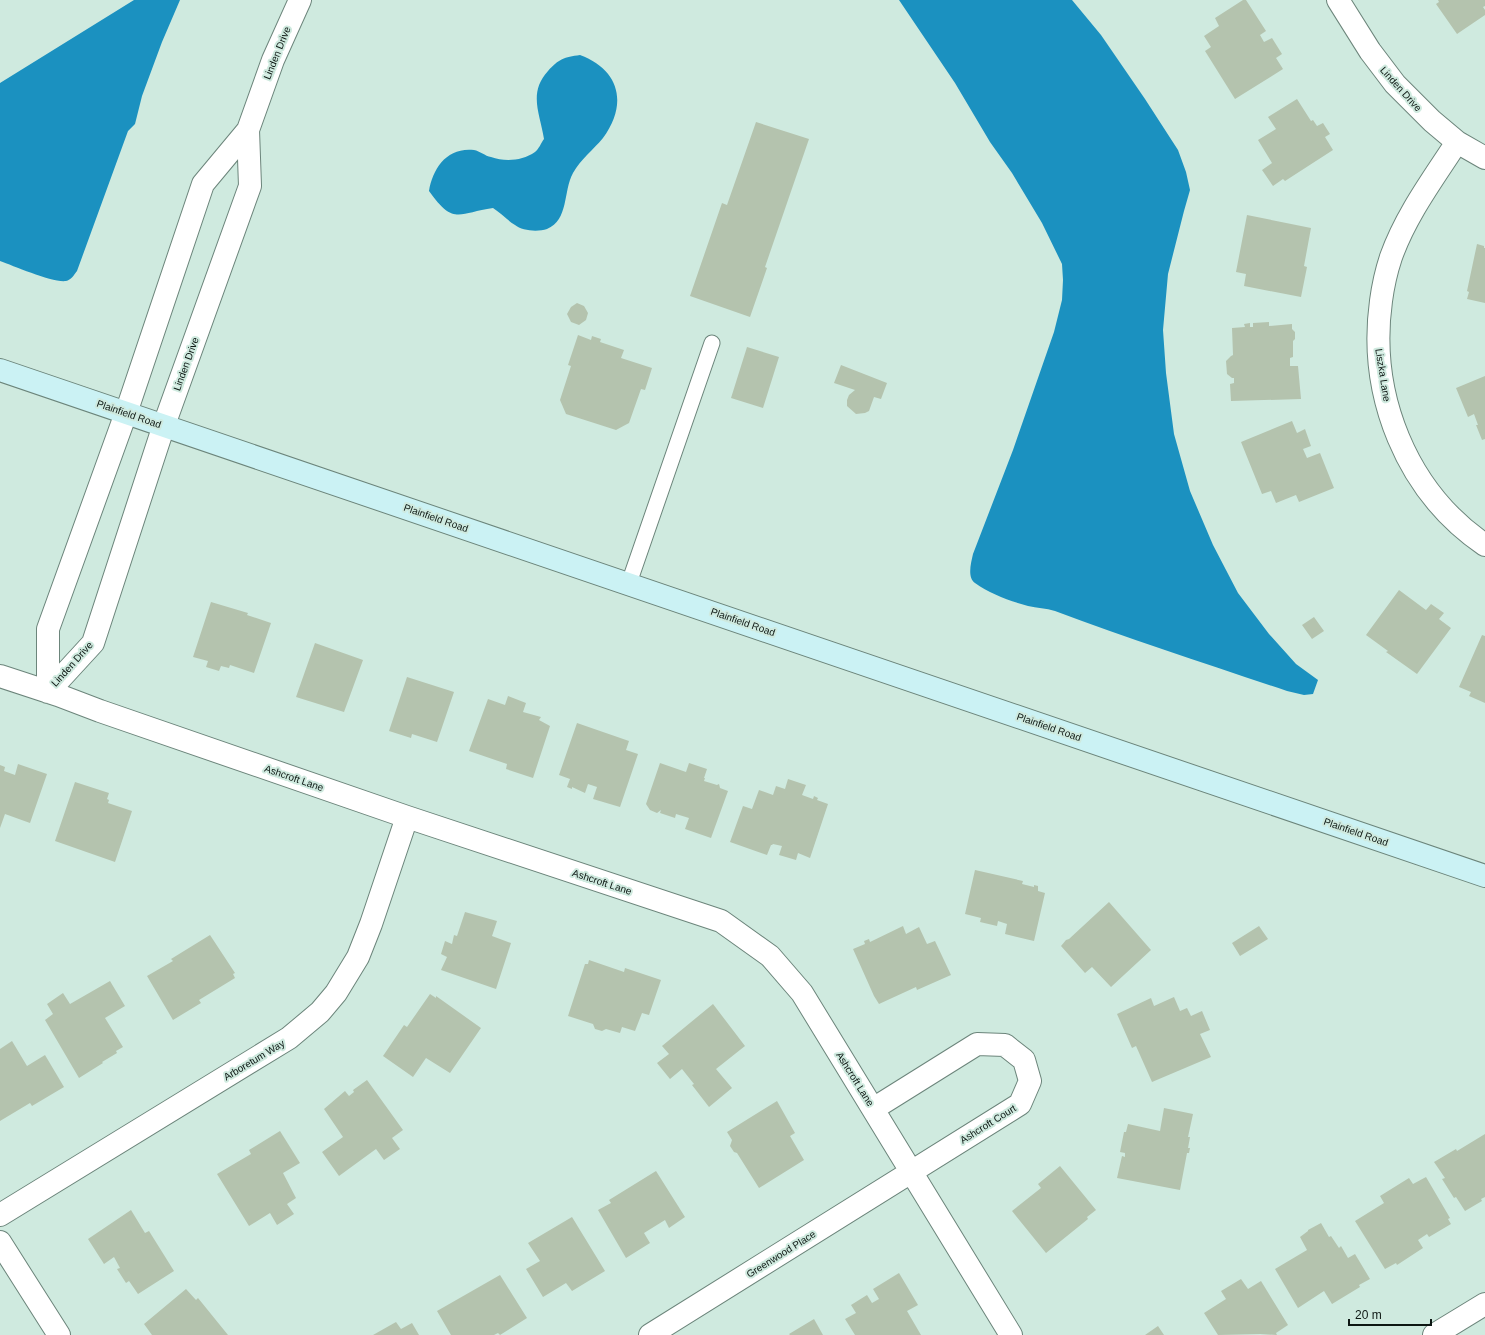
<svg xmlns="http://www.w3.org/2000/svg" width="1485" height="1335" viewBox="0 0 1485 1335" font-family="Helvetica,sans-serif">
  <rect width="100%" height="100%" fill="#cfeadf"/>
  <path fill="#1b91c0" d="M134 0H180L162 42 142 96 135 124 128 131 77 271C74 275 71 280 66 281 53 283 14 266 0 261V83Z
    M899 0H1072L1101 35 1145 99 1178 150 1186 172 1190 190 1184 211 1168 274 1163 330 1166 373 1174 434 1190 491 1213 545 1238 593 1269 634 1296 664 1318 680 1313 694 1304 695 1287 691C1210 665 1132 640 1055 611 1046 608 1037 608 1028 606 1010 601 990 594 975 583 967 577 971 563 973 554L1013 450 1054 332 1062 300 1063 280 1062 264 1042 223 1012 173 990 142 955 83Z
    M580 55C620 70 628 104 603 138 593 150 581 159 573 173 563 191 569 220 547 229 538 232 522 231 515 225 507 220 501 213 493 208 458 213 454 226 429 191 433 168 447 147 474 150 480 151 485 156 491 157 505 162 522 161 535 152 539 149 541 143 544 139 540 113 528 93 548 71 559 59 564 57 580 55Z"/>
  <path fill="#b4c3ae" d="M1243 0H1246L1266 31 1260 35 1264 42 1272 38 1282 54 1276 58 1283 69 1235 99 1205 51 1211 47 1204 36 1219 26 1215 18Z
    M1438 0H1485V6L1483 7 1485 10V15L1457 34 1436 4 1439 2Z
    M1297 99 1311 121 1313 120 1317 126 1323 123 1330 134 1325 137 1333 150 1285 181 1283 179 1273 186 1262 170 1272 163 1258 140 1276 129 1268 117Z
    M756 122 809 139 765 267 767 268 750 317 690 296 722 203 727 205Z
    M1247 215 1311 228 1304 266 1307 267 1301 297 1244 286 1246 274 1236 272Z
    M1477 244 1484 246V248H1485V303L1467 299 1469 292 1467 291Z
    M577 303 584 306 588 313 586 320 579 325 571 322 567 314 571 307Z
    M1269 322V326L1292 324V329L1295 332V339L1293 341V357L1290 358V366H1298L1301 399 1231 401 1230 384 1234 383V378H1232L1227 374 1226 361 1231 356 1233 355 1232 328 1245 327 1244 324 1250 323V327H1253V323Z
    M578 335 591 340 592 336 601 339 600 342 624 350 621 358 652 368 645 390 641 389 629 423 616 430 566 414 560 400 571 366 568 365Z
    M747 347 779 357 763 408 731 398Z
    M841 365 887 383 881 399 874 397 869 411 865 413 856 414 847 406V400L849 395 855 390 834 383Z
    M1485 376V439L1482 440 1476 425H1478L1474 414 1468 417 1456 388Z
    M1292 421 1297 433 1305 429 1311 446 1303 449 1307 458 1320 453 1334 488 1299 502 1296 495 1276 503 1271 491 1262 494 1241 442Z
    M1399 590 1426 610 1431 604 1444 613 1439 619 1451 628 1417 674 1386 652 1388 651 1366 635Z
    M211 602 248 613 247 615 271 623 254 673 230 665 229 668 221 666 219 671 206 667 208 661 193 657Z
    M1314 617 1324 631 1312 639 1302 625Z
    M1482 635 1485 636V703L1469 696 1471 692 1459 687Z
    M315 643 363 660 344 712 296 697Z
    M407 677 454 692 437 742 412 734 411 738 389 731Z
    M508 696 526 703 523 712 541 717 539 720 550 726 533 778 506 769 507 764 469 751 488 699 505 705Z
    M577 723 629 741 626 750 638 754 620 807 593 799 597 787 588 784 585 793 572 787V789L567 787 570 779 559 775Z
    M660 763 686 772 689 763 707 769 704 778H705L704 781 717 785 719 784 720 788 728 791 711 838 685 829 689 818 676 814 675 818 660 813 661 810 657 813 650 810 646 804Z
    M18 764 47 774 30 823 5 814 0 828V765L5 767 4 771 15 775Z
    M788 779 806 785 802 795 813 799 814 796 818 798 817 800 828 804 810 858 798 853 796 860 779 855 782 846 773 844 772 845H771L767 855 730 842 743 806 752 809 759 790 773 795 776 786 785 789Z
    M75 782 109 793 107 799 109 800 108 803 132 811 115 862 55 841Z
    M975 870 1023 881 1022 884 1034 887V885L1038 886V891L1045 893 1034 941 1005 934 1007 924 998 921 997 926 980 922 981 918 965 914Z
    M1109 902 1151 950 1111 987 1092 967 1085 973 1061 946 1066 940 1069 939Z
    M465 912 497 921 492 936 511 943 496 989 441 970 447 957 441 954 445 941 452 944 454 935 457 936Z
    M903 926 906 934 919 927 927 944 935 941 951 975 917 990 916 987 879 1004 874 996 853 949 865 944 864 941 869 939 870 942Z
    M1259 926 1268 939 1240 956 1232 943Z
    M210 935 235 973 233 974 235 978 199 1000 201 1003 173 1020 147 976 173 961 171 959Z
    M589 960 624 972 625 968 661 980 649 1015 642 1013 635 1031 622 1027 620 1033 606 1029 602 1031 595 1029 593 1024 568 1016 585 964H588Z
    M110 981 125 1006 105 1018 123 1047 116 1051 117 1053 102 1062 103 1063 79 1078 45 1020 53 1014 47 1004 63 993 70 1004Z
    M430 994 436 998V996L481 1028 450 1073 426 1058 413 1077 383 1056 404 1025 407 1027Z
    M1174 997 1180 1011 1187 1008 1191 1016 1202 1011 1210 1030 1200 1034 1211 1057 1152 1082 1136 1046 1132 1048 1117 1014 1151 998 1154 1006Z
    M713 1004 745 1046 716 1069 732 1088 709 1107 692 1085 694 1084 682 1069 670 1079 657 1063 669 1054 662 1046Z
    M12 1041 27 1066 45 1055 64 1087 32 1106 30 1103 0 1121V1049Z
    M367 1080 403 1130 392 1138 400 1149 384 1160 376 1149 339 1176 322 1152 343 1137 324 1109 345 1091 349 1096 354 1092 353 1090Z
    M777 1101 795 1133 790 1136 804 1160 759 1188 737 1153 734 1152 730 1146 732 1140 727 1132Z
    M1164 1108 1193 1114 1188 1137H1190L1188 1148H1190L1189 1153H1187L1180 1190 1117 1178 1122 1156 1125 1157V1153L1120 1152 1124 1132H1126L1128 1124 1160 1131Z
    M280 1131 300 1163 283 1173 296 1198 287 1204 294 1214 277 1225 270 1213 249 1226 217 1174 251 1154 249 1150Z
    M1485 1134V1197L1481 1199 1482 1201 1465 1211 1456 1197 1454 1198 1442 1179 1445 1178 1434 1162 1456 1149 1457 1151Z
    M1060 1166 1096 1210 1087 1217 1088 1219 1046 1253 1012 1211 1041 1188 1038 1184Z
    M656 1171 685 1217 669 1228 665 1220 644 1233 650 1243 626 1258 598 1210 611 1203 609 1200Z
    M1426 1177 1450 1218 1448 1219 1451 1224 1429 1237 1427 1234 1418 1240 1423 1248 1397 1265 1396 1263 1385 1269 1355 1221 1384 1203 1380 1196 1409 1178 1413 1184Z
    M131 1210 145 1233 149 1231 174 1271 138 1294 129 1281 126 1283 117 1269 120 1268 114 1257 104 1264 88 1239Z
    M572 1217 605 1271 572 1291 566 1283 543 1297 526 1269 540 1261 528 1243Z
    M1321 1223 1329 1237 1331 1236 1339 1248 1341 1246 1348 1258 1355 1254 1370 1279 1359 1285 1360 1287 1332 1304 1324 1291 1298 1308 1275 1269 1307 1250 1300 1237 1308 1231V1230Z
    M899 1273 918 1305 907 1311 921 1335H855L845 1319 856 1313 851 1305 867 1295 872 1303 879 1299 873 1289Z
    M500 1275 527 1318 500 1335 498 1333 494 1335H451L437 1311Z
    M1241 1279 1248 1289 1261 1281 1288 1325 1276 1333 1277 1335 1260 1334 1218 1335 1204 1313 1226 1299 1221 1291Z
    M186 1289 196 1300 198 1298 228 1335H152L144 1324Z
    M814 1319 823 1335H790L789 1334Z
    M396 1322 401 1329 412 1323 419 1335H373Z
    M1158 1326 1164 1335H1145Z"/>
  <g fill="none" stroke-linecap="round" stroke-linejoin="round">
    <defs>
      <path id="service" d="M629 583 712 343"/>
      <path id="minor" d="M1338 0 1370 51 1395 84 1432 121 1457 142 1485 158
        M1457 142C1433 179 1406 215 1391 257 1386 272 1383 286 1381 301 1368 395 1406 491 1485 545
        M0 676 58 695 100 711 407 817 721 921 770 956 802 993 1011 1335
        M48 692V629L126 413 203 184 248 130 273 60 300 0
        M48 692 93 643 164 425 250 186 248 130
        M0 1215 289 1038 320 1012 336 993 358 957 371 924 407 817
        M0 1242 59 1335
        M650 1335 1020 1104 1030 1081 1024 1060 1005 1045 977 1044 873 1109
        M1434 1335 1485 1304"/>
      <path id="secondary" d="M0 370 1485 876"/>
    </defs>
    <use href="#service" stroke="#6c857b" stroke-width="17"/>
    <use href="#minor" stroke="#6c857b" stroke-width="24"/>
    <use href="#secondary" stroke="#6c857b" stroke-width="24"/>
    <use href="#service" stroke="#fff" stroke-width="15"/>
    <use href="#minor" stroke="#fff" stroke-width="22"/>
    <use href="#secondary" stroke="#cbf2f4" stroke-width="22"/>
  </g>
  <g text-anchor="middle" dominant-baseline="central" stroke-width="4" stroke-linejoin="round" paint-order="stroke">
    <g font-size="10" fill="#0d1713" stroke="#cfeadf">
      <text transform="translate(277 53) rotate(-68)">Linden Drive</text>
      <text transform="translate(1401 89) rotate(48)">Linden Drive</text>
      <text transform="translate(186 364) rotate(-70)">Linden Drive</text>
      <text transform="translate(1383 375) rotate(81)">Liszka Lane</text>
      <text transform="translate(129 414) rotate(19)">Plainfield Road</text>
      <text transform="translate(436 518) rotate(19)">Plainfield Road</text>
      <text transform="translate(743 622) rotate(19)">Plainfield Road</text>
      <text transform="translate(72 664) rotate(-48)">Linden Drive</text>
      <text transform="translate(1049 727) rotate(19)">Plainfield Road</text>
      <text transform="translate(294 778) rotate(19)">Ashcroft Lane</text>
      <text transform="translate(1356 832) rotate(19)">Plainfield Road</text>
      <text transform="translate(602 882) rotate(18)">Ashcroft Lane</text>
      <text transform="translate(254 1060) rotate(-31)">Arboretum Way</text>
      <text transform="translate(855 1079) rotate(58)">Ashcroft Lane</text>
      <text transform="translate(988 1124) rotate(-32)">Ashcroft Court</text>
      <text transform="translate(781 1254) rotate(-32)">Greenwood Place</text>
    </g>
  </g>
  <path d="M1349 1319v6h82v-6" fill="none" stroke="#0d1713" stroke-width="2"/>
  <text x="1355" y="1319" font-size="12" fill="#0d1713" stroke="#cfeadf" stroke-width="3" paint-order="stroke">20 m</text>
</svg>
